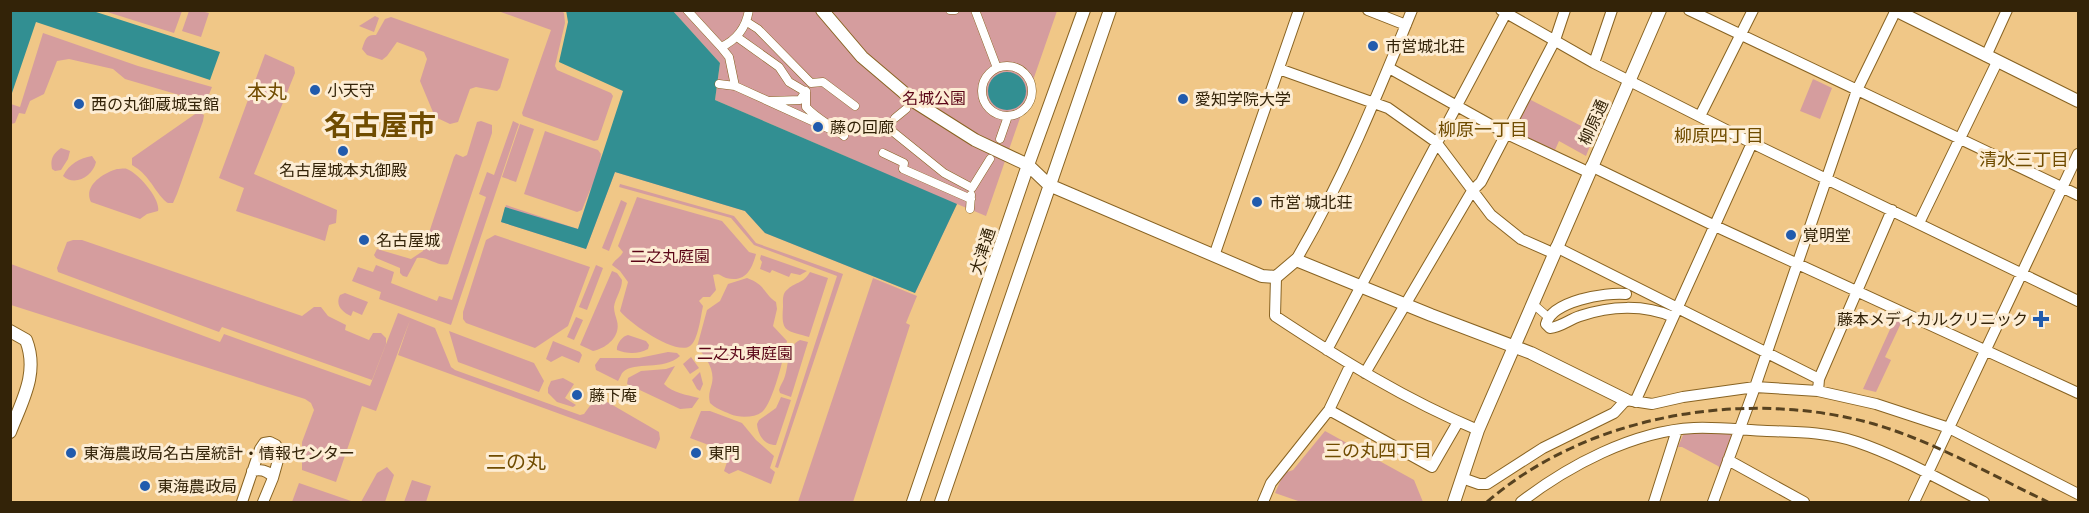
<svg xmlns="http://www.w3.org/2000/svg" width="2089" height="513" viewBox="0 0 2089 513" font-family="'Titillium Web','Noto Sans JP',sans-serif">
  <rect width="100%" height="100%" fill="#f0c787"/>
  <path fill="#d59d9e" d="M561 10 564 13 565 23 555 66 557 70 611 93 613 96 598 140 594 141 523 116 522 113 551 30 498 11Z
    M104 11H182L174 33Z
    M189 11H201L209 13 201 37 182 31Z
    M673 11H1057L986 216 957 204 915 293 765 233 745 211 615 172 586 249 501 222 506 205 578 229 592 185 582 210 577 212 524 194 545 131 598 150 601 154 600 161 602 156 854 160 715 100 720 63Z
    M375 16 379 18 374 32 359 26Z
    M391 17 509 59 500 88 497 91 476 87 470 89 458 122 450 124 435 117 420 81 427 59 424 52 397 42 387 56 382 60 367 55 362 49C365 40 366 34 376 35L385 19Z
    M43 33 138 66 212 87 208 97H186L125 79 113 69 69 59 57 61 44 94 30 101 25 114 19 113 15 123 11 124V104L20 107Z
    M265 54 294 67 295 73 254 174 337 210 336 223 329 225 325 241 236 211 244 188 219 178Z
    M1813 79 1832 88 1820 119 1800 111Z
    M1529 99 1595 133 1586 156 1559 141 1555 150 1513 133Z
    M198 112 204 115 203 121 177 194 173 203C168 203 168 204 164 200 152 187 149 175 132 165V158Z
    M481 121 492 125V133L448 264C437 267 428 256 417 258L407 277 403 276 400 273V268L376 258 374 255 377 249 411 259 423 251 454 157 456 154 463 157 467 155 477 122Z
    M513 121 519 124 451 325 379 299 381 292 352 281 358 267 373 272 376 265 394 272 391 283 437 301 439 296 452 300 486 197 479 194 487 172 494 175Z
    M520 124 534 129 516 182 502 177Z
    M61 148 70 151 68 159 61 170 55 171 52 169C50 159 53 154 61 148Z
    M92 156 96 162C93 176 75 187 63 176 69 164 80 158 92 156Z
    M117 169C120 169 125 168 127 169 138 173 161 199 158 211L147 214 140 219 91 202C83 186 103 173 117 169Z
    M620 184 734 216 756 243 843 274 778 468 775 467 837 276 754 245 731 218 619 187Z
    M637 197 722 221 749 252 756 254C752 269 746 283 726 278 720 276 720 273 713 275L716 290 710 297H703L699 301 703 306C701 315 698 341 690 346 676 356 628 322 620 311L628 282 620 271 612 265C615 259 620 258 623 252L618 246Z
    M621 200 627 203 609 251 602 248Z
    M495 235 590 267 568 326 535 348 466 323 463 319V312L486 240Z
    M73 240H82L302 316 314 307H321L328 316 346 325 345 330 369 340 373 333H381L386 338V344L372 380 222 327 219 332 58 272 57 268 67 242Z
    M761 255 807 271 800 275 791 273 789 277 772 270 770 273 760 269 762 262 760 259Z
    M11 264 220 342 224 334 370 386 398 313 435 328 451 367 455 370 580 415 584 414 597 396 659 432 660 439 656 449 398 355 410 320 376 411 362 406 336 482 302 470V442L314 410 311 403 305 399 11 305Z
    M596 265 603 268 587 310 579 307Z
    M612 271 617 273 622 280C622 290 615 298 614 307 614 312 616 317 617 321 621 336 607 348 593 351L580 345Z
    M810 272 828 278 809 337C786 330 781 333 783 307 783 300 782 293 788 289 797 281 803 284 810 272Z
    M747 278C766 285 762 292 776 302L777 309 773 326 787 341C784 356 773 403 762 412 754 418 739 418 730 414 723 411 715 408 710 403 708 395 710 391 712 383 715 369 705 356 697 347L707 310 720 301 728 284Z
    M873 278 917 296 906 323 910 325 853 502H798Z
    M345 293 368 302 362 315 353 311 351 316C342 312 335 305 340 295Z
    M1896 316 1903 319 1885 357 1891 360 1876 392 1863 389Z
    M576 317 583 320 574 340 567 337Z
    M449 331 534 363 544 381 539 392 458 362Z
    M628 335 646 341 649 345 648 349C639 354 627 354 617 350 616 345 622 336 628 335Z
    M800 340 808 342 791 397 780 393 779 390C780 385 784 381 785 376 789 364 787 346 800 340Z
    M553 341 580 352 582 355 579 363 562 356 551 362 546 359Z
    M668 352 677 353 680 356C664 371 634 361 623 372 621 374 620 378 618 381L596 370 595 365 600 358H639Z
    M691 357 699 368 690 374 683 364Z
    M675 366 664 384C672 393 688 395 699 398L692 408 680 409 627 384 628 378 641 371 666 369Z
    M700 372 703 384 700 391 697 389 692 380Z
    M563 378 574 384 565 398 576 405 573 407 557 402 548 393V388L551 381Z
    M781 397 791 400 776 445C764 445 758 435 757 424L759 420 776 408Z
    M701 411H710L742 423 756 440 774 456 770 468 775 472 771 484 738 470 729 474 724 471 730 453 690 438Z
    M1325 431 1414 480 1423 502H1301L1275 493 1284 473 1293 470Z
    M1687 432 1730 433 1732 436 1721 469 1718 466 1682 447H1678L1683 435Z
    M387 467 394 475 385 502H361L377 473Z
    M412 480 431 486 426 502H404Z
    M299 483 354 502H292Z"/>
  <path fill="#328f92" d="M11 10 93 11 220 52 210 80 36 22 12 93H10Z
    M566 10 673 11 720 63 715 100 957 204 915 293 765 233 745 211 615 172 586 249 501 222 505 207 578 229 623 91 559 62 568 22Z
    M988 91a19 19 0 1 1 38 0a19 19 0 1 1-38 0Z"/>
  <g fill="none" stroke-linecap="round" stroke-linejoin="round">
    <defs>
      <path id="pedestrian" d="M687 10 721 47C737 40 746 27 749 10
        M950 10H955
        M975 10 997 68
        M747 22 758 29 811 83 823 82 855 106
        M737 37 779 67 789 82 806 92V107C817 119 831 125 844 136
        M982 91a25 25 0 1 1 50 0a25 25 0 1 1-50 0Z
        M719 84 735 86 729 57 721 47
        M735 86 832 130
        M769 101 800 100 806 91
        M895 118 906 109
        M892 131 944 173 972 188 990 159
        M1000 139 1008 116
        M883 153 904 163 903 169 971 199
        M970 209 971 195
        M1532 303 1548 317"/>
      <path id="minor" d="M1368 10 1406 25
        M1501 10 1594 63 1752 143 2078 301
        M1689 10 2078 195
        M1986 56 2007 10
        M1594 63 1612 10
        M1389 68 1507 134 1588 172
        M1279 69 1388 108 1436 142 1491 215 1521 239 1553 253
        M1700 116 1753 10
        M1591 166 1715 226 2078 393
        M1919 223 1997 62
        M1556 247 1819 379 1818 391
        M1214 256 1299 10
        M1296 260C1343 180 1377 96 1412 10
        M1276 277 1275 316C1340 359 1406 400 1478 430
        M1626 294C1605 292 1552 301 1546 324L1550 328C1561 327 1570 319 1580 316 1610 306 1644 304 1673 317
        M1327 350 1506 13
        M1365 373 1472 191 1481 182 1555 40 1565 10
        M1819 379 1892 210
        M1635 402 1752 143
        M1329 410 1432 467 1458 422
        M1728 460 1804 502
        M252 471C260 469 268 470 273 478
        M1462 478 1479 484H1487L1543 448 1614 413 1626 400 1652 404 1683 397 1755 387 1818 391 1876 404 1949 428 2078 494
        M242 502 260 449 264 443 270 442 276 445 280 453 273 478 263 502
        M1263 502 1271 483 1329 410 1350 366
        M1521 502C1568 466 1633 431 1694 428 1718 427 1743 430 1767 431 1796 432 1828 432 1857 442 1901 457 1942 481 1984 502
        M1654 502 1677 430
        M1713 502 1755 387 1857 90 1896 10
        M1914 502 2078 154"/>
      <path id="tertiary" d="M822 10 862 57 915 102 975 140 1028 165 1049 185 1262 276 1276 277 1296 260 1431 315 1531 353 1626 400
        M1895 10 2078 101
        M10 331 26 340C39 373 22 401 10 432
        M913 502 1028 165 1084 10
        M941 502 1110 10
        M1454 502 1478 430 1660 10"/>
    </defs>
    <use href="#pedestrian" stroke="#886322" stroke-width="9"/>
    <use href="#minor" stroke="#886322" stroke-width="12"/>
    <use href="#tertiary" stroke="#886322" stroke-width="14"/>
    <use href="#pedestrian" stroke="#fff" stroke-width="8"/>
    <use href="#minor" stroke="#fff" stroke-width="10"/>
    <use href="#tertiary" stroke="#fff" stroke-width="12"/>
    <path stroke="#574220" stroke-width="3" stroke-dasharray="9 4.5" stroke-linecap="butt" d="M1487 502C1588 414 1747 388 1874 424 1935 442 1991 475 2048 502"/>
  </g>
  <g fill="#215bad" stroke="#fdedd4" stroke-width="2">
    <circle cx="1373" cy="46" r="6"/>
    <circle cx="315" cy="90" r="6"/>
    <circle cx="1183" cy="99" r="6"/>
    <circle cx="79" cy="104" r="6"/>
    <circle cx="818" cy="127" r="6"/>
    <circle cx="343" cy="151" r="6"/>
    <circle cx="1257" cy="202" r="6"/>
    <circle cx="1791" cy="235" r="6"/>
    <circle cx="364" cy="240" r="6"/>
    <path d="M2038 310h6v6h6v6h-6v6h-6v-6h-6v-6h6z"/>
    <circle cx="577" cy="395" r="6"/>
    <circle cx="71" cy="453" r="6"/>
    <circle cx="696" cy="453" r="6"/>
    <circle cx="145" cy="486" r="6"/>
  </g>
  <g text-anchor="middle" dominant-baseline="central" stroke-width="6" stroke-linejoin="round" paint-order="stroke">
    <g font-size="16" fill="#332308" stroke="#fdedd4" text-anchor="start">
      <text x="1385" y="46">市営城北荘</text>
      <text x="327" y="90">小天守</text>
      <text x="1195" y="99">愛知学院大学</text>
      <text x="91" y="104">西の丸御蔵城宝館</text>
      <text x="830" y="127">藤の回廊</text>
      <text x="343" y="170" text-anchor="middle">名古屋城本丸御殿</text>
      <text x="1269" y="202">市営 城北荘</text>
      <text x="1803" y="235">覚明堂</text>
      <text x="376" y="240">名古屋城</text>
      <text x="2028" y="319" text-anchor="end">藤本メディカルクリニック</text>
      <text x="589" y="395">藤下庵</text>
      <text x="83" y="453">東海農政局名古屋統計・情報センター</text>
      <text x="708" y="453">東門</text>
      <text x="157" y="486">東海農政局</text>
    </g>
    <g font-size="16" fill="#5b0517" stroke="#fdedd4">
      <text x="934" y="98">名城公園</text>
      <text x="670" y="256">二之丸庭園</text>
      <text x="745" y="353">二之丸東庭園</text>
    </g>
    <g font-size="16" fill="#332308" stroke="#fdedd4">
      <text transform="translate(1593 122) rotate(-66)">柳原通</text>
      <text transform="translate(982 251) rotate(-72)">大津通</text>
    </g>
    <g font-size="18" fill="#704c00" stroke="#fdedd4">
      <text x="1483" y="129">柳原一丁目</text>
      <text x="1719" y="135">柳原四丁目</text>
      <text x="2024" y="159">清水三丁目</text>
      <text x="1378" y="450">三の丸四丁目</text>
    </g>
    <g font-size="20" fill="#704c00" stroke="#fdedd4">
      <text x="267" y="91">本丸</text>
      <text x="516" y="461">二の丸</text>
    </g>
    <g font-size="28" font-weight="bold" fill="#704c00" stroke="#fdedd4">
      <text x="380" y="124">名古屋市</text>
    </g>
  </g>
  <rect width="2089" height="513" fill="none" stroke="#332308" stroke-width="24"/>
</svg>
